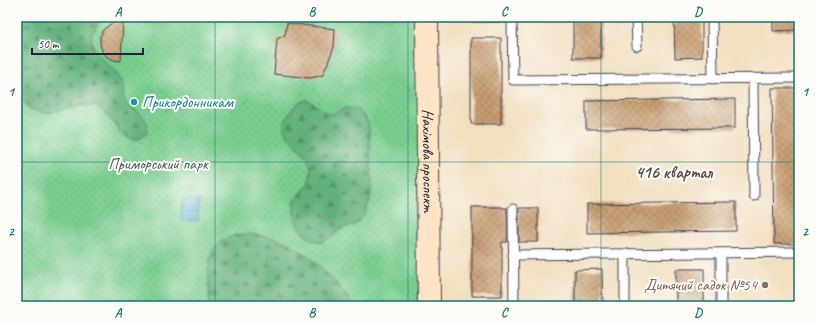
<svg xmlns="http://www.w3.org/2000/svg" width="816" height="323" viewBox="0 0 816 323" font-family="Caveat,sans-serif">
  <defs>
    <pattern id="grass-dots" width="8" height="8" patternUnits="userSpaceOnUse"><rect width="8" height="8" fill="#79cd90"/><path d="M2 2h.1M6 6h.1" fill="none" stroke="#68b07d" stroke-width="1.8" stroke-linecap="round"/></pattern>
    <pattern id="forest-firs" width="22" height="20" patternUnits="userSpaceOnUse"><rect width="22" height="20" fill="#62b07a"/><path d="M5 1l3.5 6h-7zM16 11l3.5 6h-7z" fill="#508f65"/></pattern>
    <pattern id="water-rules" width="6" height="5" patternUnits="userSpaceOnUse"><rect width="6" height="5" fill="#5cb3d9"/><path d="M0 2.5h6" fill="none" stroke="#4c91b1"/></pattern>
    <pattern id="building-cross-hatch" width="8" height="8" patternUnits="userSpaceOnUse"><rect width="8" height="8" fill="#c89f72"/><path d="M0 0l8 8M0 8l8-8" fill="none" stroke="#a2815f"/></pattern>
  </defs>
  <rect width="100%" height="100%" fill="#fdfcf7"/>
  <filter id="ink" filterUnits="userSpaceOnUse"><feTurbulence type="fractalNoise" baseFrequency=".025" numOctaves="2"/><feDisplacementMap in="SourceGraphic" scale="8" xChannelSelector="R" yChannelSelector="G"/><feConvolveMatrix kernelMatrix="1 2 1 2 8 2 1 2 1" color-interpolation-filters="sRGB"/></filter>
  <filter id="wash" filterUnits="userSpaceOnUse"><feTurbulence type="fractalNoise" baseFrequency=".012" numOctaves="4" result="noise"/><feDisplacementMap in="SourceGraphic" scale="16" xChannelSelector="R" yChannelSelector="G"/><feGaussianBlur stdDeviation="0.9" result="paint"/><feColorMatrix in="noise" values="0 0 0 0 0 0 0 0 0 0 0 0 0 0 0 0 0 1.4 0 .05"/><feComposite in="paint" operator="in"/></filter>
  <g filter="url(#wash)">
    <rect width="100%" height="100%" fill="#f2dfc0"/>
    <path fill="url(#grass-dots)" stroke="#4e7866" d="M17 17H428L429 306H17Z"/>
    <path fill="url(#forest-firs)" stroke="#42695a" d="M19 17H106C100 21 97 24 94 31 82 50 116 67 122 82 125 90 121 98 128 106 130 108 133 109 135 110 141 114 145 118 148 124L146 133 139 139H130L121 133 105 112 95 106H81L47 113 30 109 17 94V21Z
      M307 100C316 103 320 111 329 113 336 116 339 109 346 108 357 106 366 117 369 126L372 182 370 200 366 211 362 218 357 223 351 226 342 228 330 238 322 242 312 240 303 234 298 226 294 213 295 200 309 184 311 168 307 157 287 136 284 129V123L292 109 299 102Z
      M252 234C259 236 267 236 274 238 305 246 336 281 354 306H209C211 280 199 250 230 237 236 234 246 235 252 234Z"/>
    <path fill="url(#water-rules)" stroke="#3f6a8a" d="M182 199H199L198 221H181Z"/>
    <g id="blocks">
      <path fill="url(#building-cross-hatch)" d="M573 17H601V58H573Z
        M674 17H702V57L675 58Z
        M773 17H799V30L773 31Z
        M123 21 121 61 114 60 107 57 102 51 100 44V37L103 30 109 25 115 22Z
        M287 23 335 29 334 47 323 75 310 78 274 74 277 39 285 35Z
        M471 38H501V124H471Z
        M772 88H799V244H774Z
        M735 99V128L586 129V101Z
        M736 202V231L587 233V204Z
        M472 207H502V208H507V242H502V296H472Z
        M519 208H538V242H519Z
        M602 269 603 306H575V270Z
        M676 269H704V306H676Z"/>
    </g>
  </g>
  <g filter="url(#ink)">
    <use href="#blocks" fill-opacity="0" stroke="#413e4f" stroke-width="1"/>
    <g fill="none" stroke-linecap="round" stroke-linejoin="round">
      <defs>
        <path id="service" d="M445 17H512
          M512 17 513 80 799 78
          M636 17 637 46
          M712 17 713 79
          M753 78 754 196
          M513 209 514 306
          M721 253V306
          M625 254V306
          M513 255 799 252"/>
        <g id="secondary">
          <path id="s1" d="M427 17 429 306"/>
        </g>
      </defs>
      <use href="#service" stroke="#413e4f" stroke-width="11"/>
      <use href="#secondary" stroke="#413e4f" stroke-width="24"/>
      <use href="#service" stroke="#fff" stroke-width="9"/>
      <use href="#secondary" stroke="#ffe4c6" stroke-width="22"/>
    </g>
  </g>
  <path fill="none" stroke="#0f766e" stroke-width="1" stroke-opacity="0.55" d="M215 17V306M408 17V306M601 17V306M17 162H799"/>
  <circle fill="#0f9aa8" stroke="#fdfcf7" stroke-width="1.5" cx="134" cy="102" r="4"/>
  <circle fill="#8d6e63" stroke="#fdfcf7" stroke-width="1.5" cx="765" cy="285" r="4"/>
  <g text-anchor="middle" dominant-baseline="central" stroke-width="4" stroke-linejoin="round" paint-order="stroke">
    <g font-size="16" fill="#0d838f" stroke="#fdfcf7" text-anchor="start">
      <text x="142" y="102">Прикордонникам</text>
    </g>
    <g font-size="16" fill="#22223b" stroke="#fdfcf7">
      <text stroke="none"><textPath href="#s1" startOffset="144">Нахімова проспект</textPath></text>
    </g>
    <g font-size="16" fill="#405e59" stroke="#fdfcf7">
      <text x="158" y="164">Приморський парк</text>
    </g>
    <g font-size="16" fill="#785e54" stroke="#fdfcf7" text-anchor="end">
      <text x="757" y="285">Дитячий садок №54</text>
    </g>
    <g font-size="17" font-weight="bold" fill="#5c4e4e" stroke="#fdfcf7">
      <text x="674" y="172">416 квартал</text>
    </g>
  </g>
  <rect width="816" height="323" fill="none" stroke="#fdfcf7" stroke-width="44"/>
  <path d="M32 48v6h111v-6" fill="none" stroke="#22223b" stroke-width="2"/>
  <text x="38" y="48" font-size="12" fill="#22223b" stroke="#fdfcf7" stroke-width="3" paint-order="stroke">50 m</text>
  <rect x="22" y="22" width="772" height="279" fill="none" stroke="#0f766e" stroke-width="1.5"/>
  <g font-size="13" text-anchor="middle" font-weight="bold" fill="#0f766e">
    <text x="118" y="16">A</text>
    <text x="312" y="16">B</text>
    <text x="504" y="16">C</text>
    <text x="698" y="16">D</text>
    <text x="11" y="96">1</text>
    <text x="805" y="96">1</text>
    <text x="11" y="236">2</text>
    <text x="805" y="236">2</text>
    <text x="118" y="317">A</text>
    <text x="312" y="317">B</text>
    <text x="504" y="317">C</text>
    <text x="698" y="317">D</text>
  </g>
</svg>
